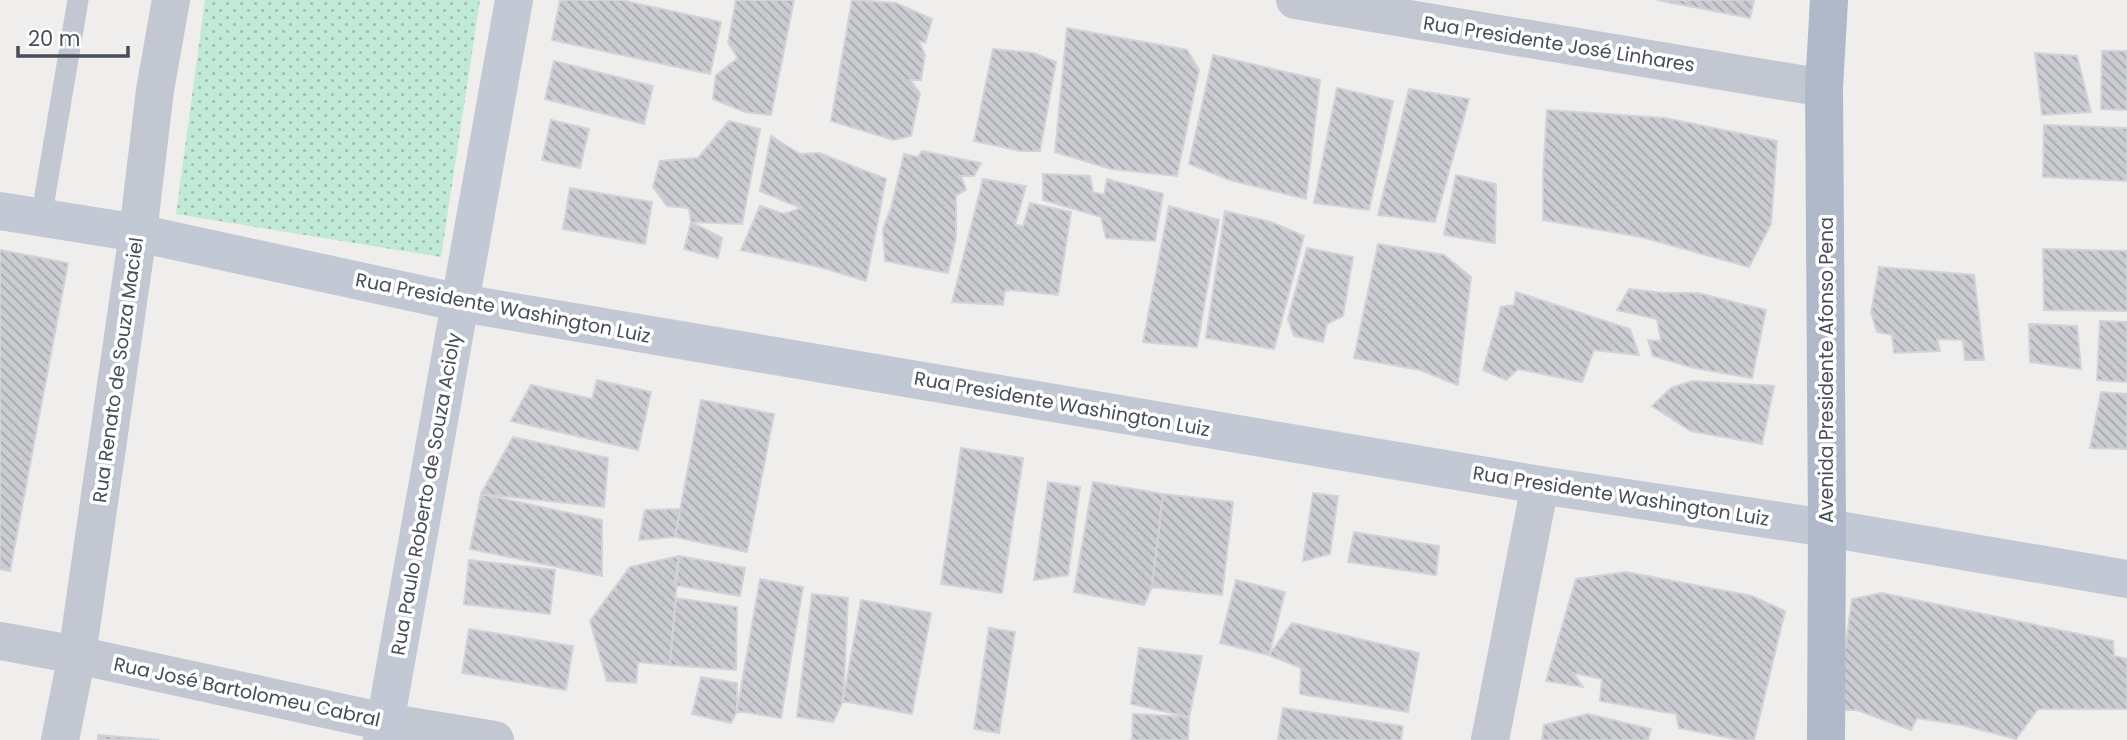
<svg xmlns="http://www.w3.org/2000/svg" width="2127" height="740" viewBox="0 0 2127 740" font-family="Poppins,sans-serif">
  <defs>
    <pattern id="green-dots" width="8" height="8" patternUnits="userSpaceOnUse" patternTransform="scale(1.75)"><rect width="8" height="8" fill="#c0e9d6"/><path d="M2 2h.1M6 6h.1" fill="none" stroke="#9ebfb0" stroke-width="1.8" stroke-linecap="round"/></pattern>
    <pattern id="building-back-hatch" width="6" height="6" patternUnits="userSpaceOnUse" patternTransform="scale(1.75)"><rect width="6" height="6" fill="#cbccd1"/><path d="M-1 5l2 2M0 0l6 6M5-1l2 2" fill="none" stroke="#a7a8ac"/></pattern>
  </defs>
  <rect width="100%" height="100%" fill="#efeeed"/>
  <path fill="url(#green-dots)" d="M205 0H480L441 257 176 214Z"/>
  <path fill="url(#building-back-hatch)" stroke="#d2d3d8" stroke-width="2" d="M560 0H621L721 22 710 74 552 40Z
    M736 0H794L771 115 745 112 713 99 716 75 738 58 728 43Z
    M852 0 896 3 932 19 925 43 918 40 925 55 921 80H910L920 93 911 136 894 140 831 121Z
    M1657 0H1754L1750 18Z
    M1067 28 1187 50 1199 70 1177 176 1111 169 1055 152Z
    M993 49 1034 53 1056 62 1040 151H1021L974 141Z
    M2102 51H2127V110L2101 109Z
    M2035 53 2077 56 2091 112 2042 115Z
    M1213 55 1320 80 1306 199 1230 180 1189 164Z
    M554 61 653 86 644 124 545 99Z
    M1337 88 1393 101 1369 210 1314 203Z
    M1409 89 1469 99 1435 222 1378 215Z
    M1547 110 1665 118 1777 141 1771 224 1749 267 1641 237 1543 220V176Z
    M551 120 589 129 580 168 542 160Z
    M729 121 760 129 742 224 691 222 689 208 667 206 653 187 660 161 698 158Z
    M2044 125 2127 128V181L2043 177Z
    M771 136 800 154 819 153 886 179 866 281 820 267 741 250 760 206 784 214 801 208 760 191Z
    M922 151 981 163 974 176H961L966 190 956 195V237L948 273 885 261 883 229 891 208 904 154 918 157Z
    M1043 174 1090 176 1093 192 1104 195 1107 179 1163 194 1155 241 1106 238 1101 217 1043 200Z
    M1456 175 1496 184 1495 243 1444 235Z
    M983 179 1026 186 1015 225 1023 226 1030 203 1071 212 1058 295 1012 290 1005 291 1003 305 952 302Z
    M570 188 652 202 645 244 563 229Z
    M1169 206 1219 220 1197 347 1143 342Z
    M1225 211 1271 222 1304 236 1274 349 1206 338Z
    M691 222 722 238 718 258 684 249Z
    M1378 244 1444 255 1471 277 1458 385 1420 370 1354 358Z
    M1307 248 1353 257 1343 316 1327 324 1323 342 1294 336 1288 319Z
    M2043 249 2127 251V311L2044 310Z
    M0 250 68 263 10 571 0 569Z
    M1879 267 1974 275 1984 360H1965L1963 340 1937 339 1940 351 1894 353 1892 335 1877 332 1871 313Z
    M1629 289 1663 293H1698L1766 310 1752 378 1694 368 1653 356 1648 340 1661 341 1657 319 1617 310Z
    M1516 292 1630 329 1639 355 1594 350 1582 382 1518 369 1506 380 1483 370 1501 307 1514 305Z
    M2100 321 2127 322V382L2097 380Z
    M2029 324 2077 326 2081 369 2030 362Z
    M597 380 651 392 638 450 511 421 531 385 592 399Z
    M1692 381 1774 386 1762 444 1691 431 1652 406 1671 388Z
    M2101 392 2127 394V449L2090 448Z
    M701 400 774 414 747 552 675 537Z
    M513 437 608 458 604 507 481 494Z
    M961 448 1023 458 1002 593 941 584Z
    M1048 482 1080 487 1068 575 1034 580Z
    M1093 482 1163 494 1152 587 1144 605 1074 592Z
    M1313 493 1338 496 1330 554 1303 561Z
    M481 494 602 520V576L470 549Z
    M1163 494 1233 502 1222 595 1152 587Z
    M680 509 675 537 639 540 645 510Z
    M1354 532 1439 546 1436 575 1348 562Z
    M679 556 745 568 740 596 674 585Z
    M679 556 670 665 638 662 636 683 607 681 590 621 630 567Z
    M469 560 555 570 550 614 464 604Z
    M1626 572 1752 596 1785 611 1754 740H1740L1679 728 1676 714 1600 701 1602 679 1573 673 1583 687 1546 681 1576 579Z
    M760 579 803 587 781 718 737 711Z
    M1236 580 1285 592 1269 655 1220 643Z
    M1882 593 2113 641 2114 656 2127 659V709H2038L2016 739 1962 725 1917 718 1911 730 1857 710H1837L1852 599Z
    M812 594 848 598 843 701 833 722 797 717Z
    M676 598 737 607 736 670 670 665Z
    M861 600 931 613 912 714 843 701Z
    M1292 623 1419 653 1408 712 1300 694 1301 668 1269 655Z
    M989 628 1015 632 999 733 974 729Z
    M469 629 573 646 566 690 462 673Z
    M1139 648 1202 656 1189 717 1131 704Z
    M701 677 737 683V711L731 723 692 714Z
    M1283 708 1403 726 1401 740H1278Z
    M1133 714 1189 717 1188 740H1132Z
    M1588 714 1651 729 1648 740H1542L1544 725Z
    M98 735 159 740H98Z"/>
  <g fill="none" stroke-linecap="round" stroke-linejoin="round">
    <path stroke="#c2c7d1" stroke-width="21" d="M41 219 78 0"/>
    <path stroke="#c2c7d1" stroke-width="38" d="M1295 0 1824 88
      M0 641 77 655 385 722 495 740
      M60 740 77 655 138 233 155 90 171 0
      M1490 740 1540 485"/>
    <path stroke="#c2c8d4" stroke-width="38" d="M0 211 138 233 461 303 1540 485 1827 528 2127 579
      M382 740 514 0"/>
    <path stroke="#b0b9c9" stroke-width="38" d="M1826 740 1827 528 1824 88 1829 0"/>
  </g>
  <g text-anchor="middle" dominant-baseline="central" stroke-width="7" stroke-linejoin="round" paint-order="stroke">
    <g font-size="19" fill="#484e58" stroke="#fff">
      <text transform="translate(1559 44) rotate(9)">Rua Presidente José Linhares</text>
      <text transform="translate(503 308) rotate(11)">Rua Presidente Washington Luiz</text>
      <text transform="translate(118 370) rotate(-82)">Rua Renato de Souza Maciel</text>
      <text transform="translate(1826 370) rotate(-90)">Avenida Presidente Afonso Pena</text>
      <text transform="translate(1062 404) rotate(10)">Rua Presidente Washington Luiz</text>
      <text transform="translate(426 494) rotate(-80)">Rua Paulo Roberto de Souza Acioly</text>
      <text transform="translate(1621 496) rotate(9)">Rua Presidente Washington Luiz</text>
      <text transform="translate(247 692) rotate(12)">Rua José Bartolomeu Cabral</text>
    </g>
  </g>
  <path d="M18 46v10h110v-10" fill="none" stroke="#484e58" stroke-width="3.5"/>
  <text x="28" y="46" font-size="21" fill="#484e58" stroke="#ffffff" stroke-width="5" paint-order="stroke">20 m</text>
</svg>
